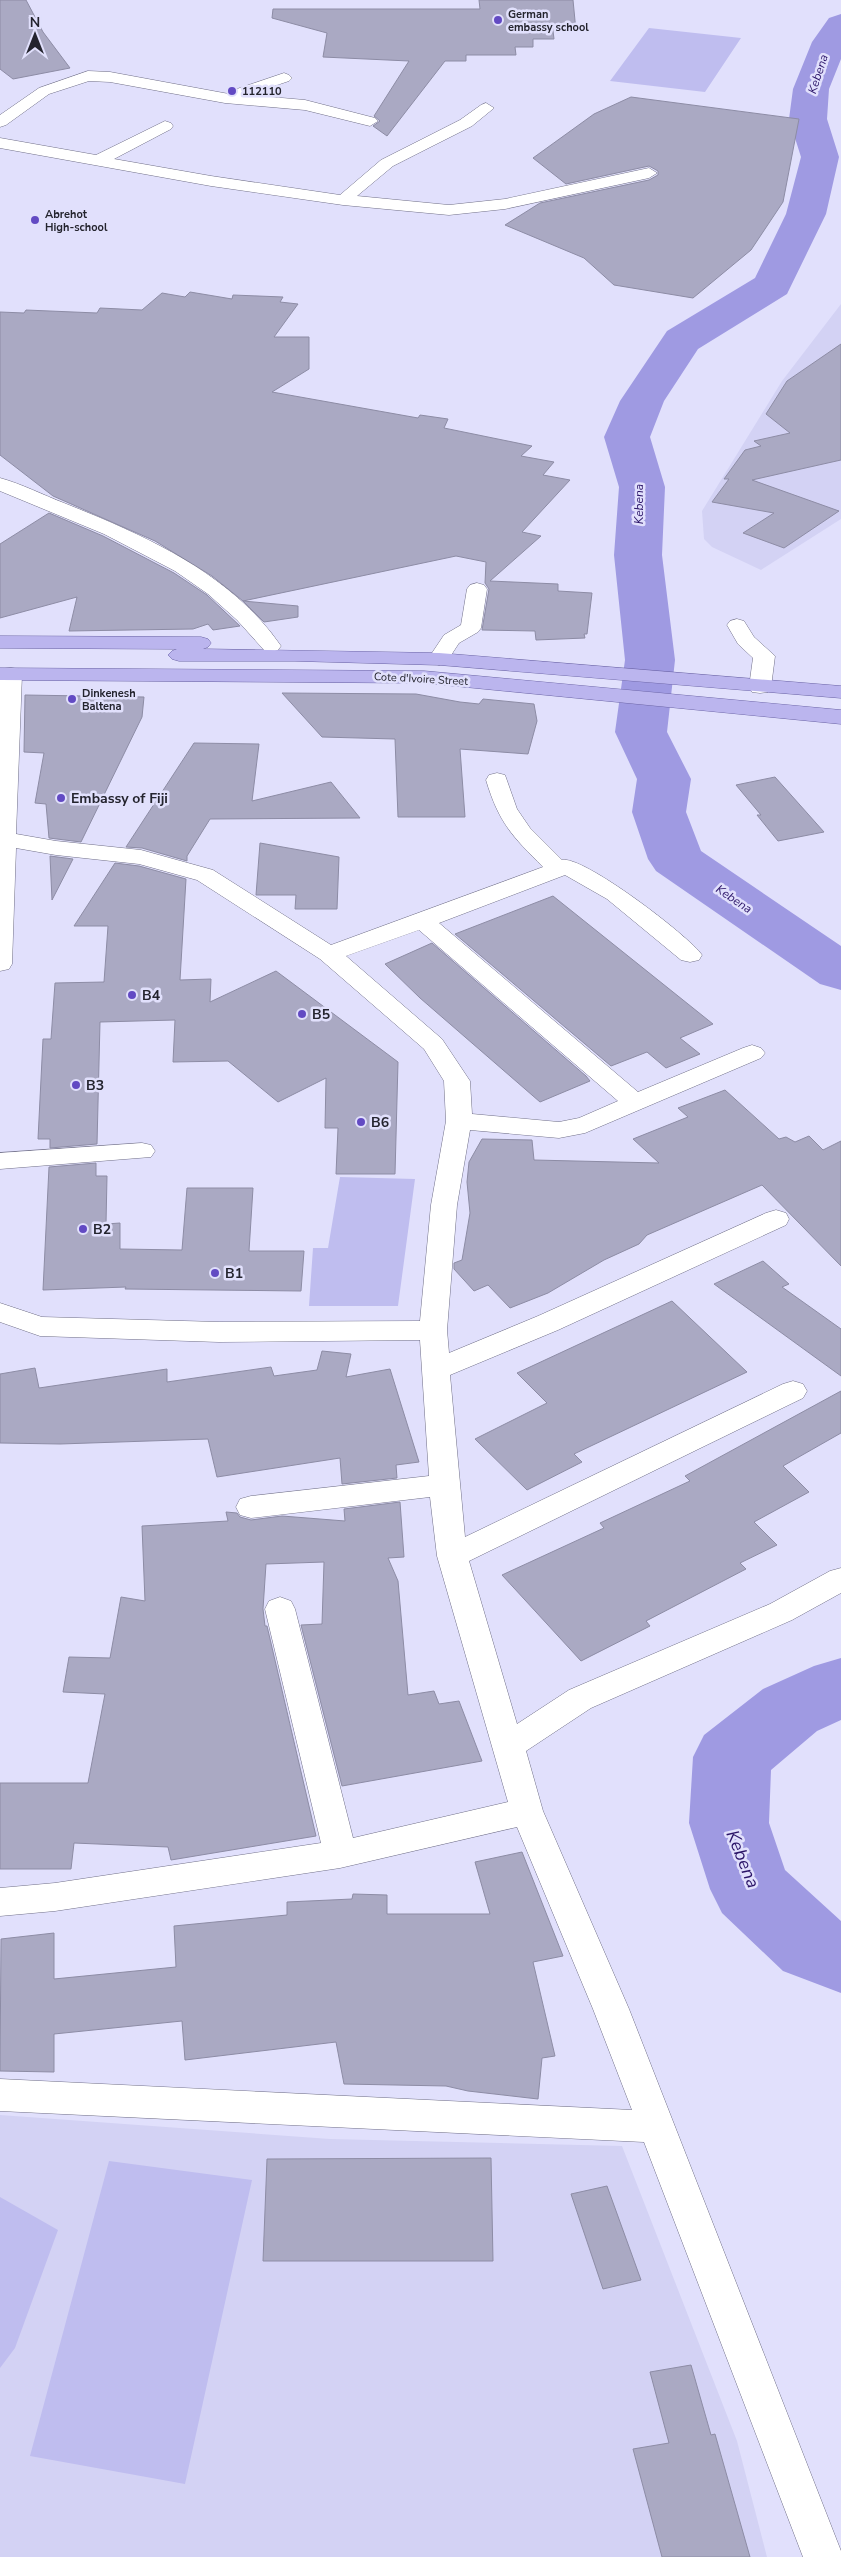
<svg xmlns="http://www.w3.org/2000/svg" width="841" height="2557" viewBox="0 0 841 2557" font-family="'Nunito Sans',sans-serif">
  <rect width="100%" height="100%" fill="#e1e0fc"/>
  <path fill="#d3d2f4" d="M841 304V519L761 570 712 547 704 539 702 511 782 381Z
    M0 2115 330 2139 622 2146 737 2441 767 2557H0Z"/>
  <path fill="#bfbdef" d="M649 28 741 38 705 92 610 81Z
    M340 1177 415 1179 398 1306H309L313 1248H328Z
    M109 2161 252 2180 185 2484 30 2456Z
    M0 2197 58 2230 15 2348 0 2368Z"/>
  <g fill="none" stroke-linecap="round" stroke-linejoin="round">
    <path fill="#9f9ae2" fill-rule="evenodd" d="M841 14V59L829 89 827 119 839 157 826 214 787 294 698 349 664 401 650 437 665 487 662 555 675 660 667 732 691 779 686 812 701 851 841 946V990L820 984 656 871 648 859 632 812 637 779 615 732 625 660 614 555 619 487 604 437 620 401 667 331 755 278 786 214 801 157 789 119 793 89 812 42 829 18Z
      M841 1658V1720L817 1731 771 1770 769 1823 785 1870 841 1921V1993L783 1971 722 1913 710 1889 689 1823 693 1757 704 1735 763 1689 814 1666Z"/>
  </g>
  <path fill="#aaa9c3" stroke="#8d8ca5" d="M0 0H26L43 32 70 68 13 79 0 69Z
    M479 0H573L576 31H553L554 39H533V47H515L516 55H466V61H445L387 136 373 126 380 121 374 116 409 61 323 57 327 33 272 18 273 9H480Z
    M631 97 799 119 783 202 751 250 693 298 614 285 584 258 505 225 540 203 649 180 658 175V171L649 166 566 184 533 158 594 114Z
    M190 292 232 299 233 295 283 297 280 302 298 304 274 337H309V369L272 392 418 418 420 415 448 419 444 428 532 446 521 456 554 462 543 475 570 480 522 532 541 536 490 581 558 584V591L592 593 587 634H584L585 638 536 640 535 631 482 630 489 589 485 583 486 562 456 556 243 601 212 576 155 541 53 496 0 455V312L24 313 26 310 97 313 100 308 142 310 162 293 185 297Z
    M841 344V460L752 480 839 511 784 548 743 533 774 513 712 502 729 479H724L745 450 761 446 754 441 790 433 766 414 787 381Z
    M49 513 103 536 174 573 207 595 240 626 213 630 208 624 193 629 69 631 77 597 0 618V544Z
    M243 601 298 606V617L264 622Z
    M282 693 416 694 460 702 479 704 483 699 534 704 537 721 528 754 460 749 465 817H398L395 739 322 737Z
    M25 695 144 697 142 717 81 842 49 838 46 804 35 803 44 753 24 752Z
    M194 743 259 744 252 801 331 782 360 818 210 819 187 856V861L142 848 126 847Z
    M775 777 824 832 778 841 757 815H761L736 785Z
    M260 843 339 857 337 909H295L296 895H256Z
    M50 856 73 859 52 900Z
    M115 863 139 866 186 879 180 980 211 979 210 1002 276 971 398 1062 395 1174H336L338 1128H325L326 1078 278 1102 228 1061 173 1062 175 1020 100 1022 97 1144 50 1148V1139H38L43 1039H51L55 983 104 982 108 926H74Z
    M553 896 713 1024 680 1038 700 1054 666 1068 647 1052 611 1066 455 934Z
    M432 943 586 1076 590 1081 540 1102 420 998 385 964Z
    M725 1090 779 1139 786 1137 795 1142 809 1136 823 1150 841 1141V1266L762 1185 647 1235 639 1244 604 1260 548 1293 510 1308 488 1285 474 1291 454 1269V1263L462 1260 470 1213 467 1182 469 1162 482 1139 532 1140 534 1160 659 1163 633 1139 688 1117 678 1108Z
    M96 1163V1176H107L106 1224 120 1223V1249L182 1250 187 1188H253L249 1251H304L301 1291 125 1289 126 1287 43 1290 49 1167Z
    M763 1261 789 1284 782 1287 841 1329V1376L714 1284Z
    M672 1301 747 1372 574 1454 582 1462 527 1490 475 1439 547 1403 517 1373Z
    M322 1351 351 1354 346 1377 390 1369 419 1462 396 1465 397 1478 342 1484 340 1458 217 1477 208 1439 60 1444 0 1443V1374L35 1368 39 1388 167 1369V1382L271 1367 274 1376 317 1370Z
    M841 1391V1433L783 1466 809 1492 754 1522 777 1545 740 1563 746 1569 646 1621 650 1626 581 1661 502 1575 604 1528 600 1523 690 1481 685 1476Z
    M400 1502 404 1557 388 1558 398 1581 408 1695 434 1691 439 1704 459 1701 482 1761 342 1786 301 1625 322 1624 324 1562 266 1564 263 1609 265 1626H267L316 1836 171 1860 168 1847 74 1843 71 1869H0V1783H88L105 1694 63 1692 69 1657 110 1658 121 1597 145 1601 142 1526 228 1521 226 1512 237 1513 240 1517 251 1520 282 1516 345 1521 344 1509Z
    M522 1852 563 1956 533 1962 555 2056 542 2058 538 2099 468 2091 446 2086 344 2084 336 2042 185 2060 182 2021 54 2034V2072L0 2071 1 1939 54 1933V1979L176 1967 174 1926 287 1915V1902L352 1899 353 1894 387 1895V1914H490L475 1862Z
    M491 2158 493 2261H263L267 2159Z
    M607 2186 641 2280 603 2289 571 2194Z
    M691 2365 711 2435 715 2434 750 2557H662L633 2449 669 2443 650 2372Z"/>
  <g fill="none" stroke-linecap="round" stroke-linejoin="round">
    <defs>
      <path id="minor" d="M88 71 110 72 229 94 231 91 284 73 289 75 292 78 289 81 247 95 305 100 375 118 378 121 370 126 305 110 225 103 110 82 89 81 49 94 6 125 0 127V115L39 88Z
        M486 103 494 108 472 126 393 166 357 196 449 205 505 199 649 168 657 173 649 178 505 209 449 215 343 205 211 186 0 148V138L96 155 165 121 171 123 173 126 171 129 114 159 211 176 340 195 381 160 460 120 481 105Z
        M0 478C22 484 43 495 64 503 144 535 231 573 281 646L278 650 271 652 264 650 237 620 208 594 175 571 104 534 0 491Z
        M477 583 484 585 487 589 481 628 478 632 459 643 446 663 439 665 432 663 428 659 444 635 461 625 467 589 470 585Z
        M737 619 744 621 754 637 775 656 771 687 768 692 760 693 752 692 749 687 753 658 738 644 727 625 730 621Z
        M11 668 19 669 22 674 16 834 56 841 141 850 213 870 331 945 543 867C512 836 499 823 486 780L489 775 497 773 505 775 517 809 530 828 562 860C583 855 689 936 702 955L699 960 690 962 681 960 607 899 565 875 439 923 638 1092 743 1048 752 1045 761 1048 765 1053 761 1058 585 1133 559 1138 470 1130 457 1205 447 1330 449 1353 538 1316 766 1213 776 1210 786 1213 789 1219 786 1225 558 1330 450 1375 465 1537 783 1384 793 1381 803 1384 807 1391 803 1398 469 1561 517 1724 569 1690 770 1604 830 1571 841 1568V1593L792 1620 591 1708 526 1751 543 1811 629 2009 841 2551V2557H803L644 2142 0 2111V2079L632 2110 593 2009 517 1827 340 1868 55 1911 0 1916V1888L55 1883 321 1843 265 1609 269 1601 280 1597 291 1601 295 1609 353 1838 508 1802 437 1556 430 1497 251 1518 240 1515 236 1507 240 1499 251 1496 429 1476 420 1340 219 1342 40 1336 0 1322V1303L42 1317 219 1322 420 1321 431 1205 446 1121 444 1081 424 1049 320 959 197 880 139 864 56 855 16 848 12 964 9 969 0 971V674L3 669ZM419 930 618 1101 579 1118 559 1122 472 1114 470 1081 442 1039 346 956Z
        M142 1143 151 1145 155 1151 151 1157 0 1169V1153Z"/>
      <path id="major" d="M0 636 201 637 208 639 211 643 208 647 203 649 439 653 841 686V698L439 665 295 661H179L172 659 168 655 172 651 177 649 0 648Z
        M0 668 424 671 841 710V724L424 683 0 680Z"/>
    </defs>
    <use href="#minor" stroke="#717088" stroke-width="1"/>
    <use href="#major" stroke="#6962a4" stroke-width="1"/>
    <use href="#minor" fill="#fff" fill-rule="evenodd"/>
    <use href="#major" fill="#bbb5ee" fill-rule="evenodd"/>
  </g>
  <g fill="#624ac3" stroke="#e1e0fc" stroke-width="2">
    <circle cx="498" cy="20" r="5"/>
    <circle cx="232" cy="91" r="5"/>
    <circle cx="35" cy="220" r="5"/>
    <circle cx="72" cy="699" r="5"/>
    <circle cx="61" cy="798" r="5"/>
    <circle cx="132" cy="995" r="5"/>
    <circle cx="302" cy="1014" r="5"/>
    <circle cx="76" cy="1085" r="5"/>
    <circle cx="361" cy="1122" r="5"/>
    <circle cx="83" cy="1229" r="5"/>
    <circle cx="215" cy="1273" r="5"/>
  </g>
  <g text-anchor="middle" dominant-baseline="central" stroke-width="5" stroke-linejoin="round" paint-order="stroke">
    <g font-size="11" font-weight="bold" fill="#24242e" stroke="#e1e0fc" text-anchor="start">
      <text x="508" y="14">German<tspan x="508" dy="13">embassy school</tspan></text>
      <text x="242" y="91">112110</text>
      <text x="45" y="214">Abrehot<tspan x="45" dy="13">High-school</tspan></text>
      <text x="82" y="693">Dinkenesh<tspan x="82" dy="13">Baltena</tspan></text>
    </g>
    <g font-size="11" fill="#24242e" stroke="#e1e0fc">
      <text transform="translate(421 679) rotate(3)">Cote d'Ivoire Street</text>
    </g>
    <g font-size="12" font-style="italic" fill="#2a1367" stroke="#e1e0fc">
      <text transform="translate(818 74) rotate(-72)">Kebena</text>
      <text transform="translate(639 504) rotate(-90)">Kebena</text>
      <text transform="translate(734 899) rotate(34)">Kebena</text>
    </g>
    <g font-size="14" font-weight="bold" fill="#24242e" stroke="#e1e0fc" text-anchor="start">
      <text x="71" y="798">Embassy of Fiji</text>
      <text x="142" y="995">B4</text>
      <text x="312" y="1014">B5</text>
      <text x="86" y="1085">B3</text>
      <text x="371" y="1122">B6</text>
      <text x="93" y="1229">B2</text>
      <text x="225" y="1273">B1</text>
    </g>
    <g font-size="18" font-style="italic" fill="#2a1367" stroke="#e1e0fc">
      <text transform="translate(743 1859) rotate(68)">Kebena</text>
    </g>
  </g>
  <g transform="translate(35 35)" stroke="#e1e0fc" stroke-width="4" paint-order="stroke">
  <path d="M0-4L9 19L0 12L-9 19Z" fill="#24242e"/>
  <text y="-8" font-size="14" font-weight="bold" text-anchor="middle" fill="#24242e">N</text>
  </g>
</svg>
